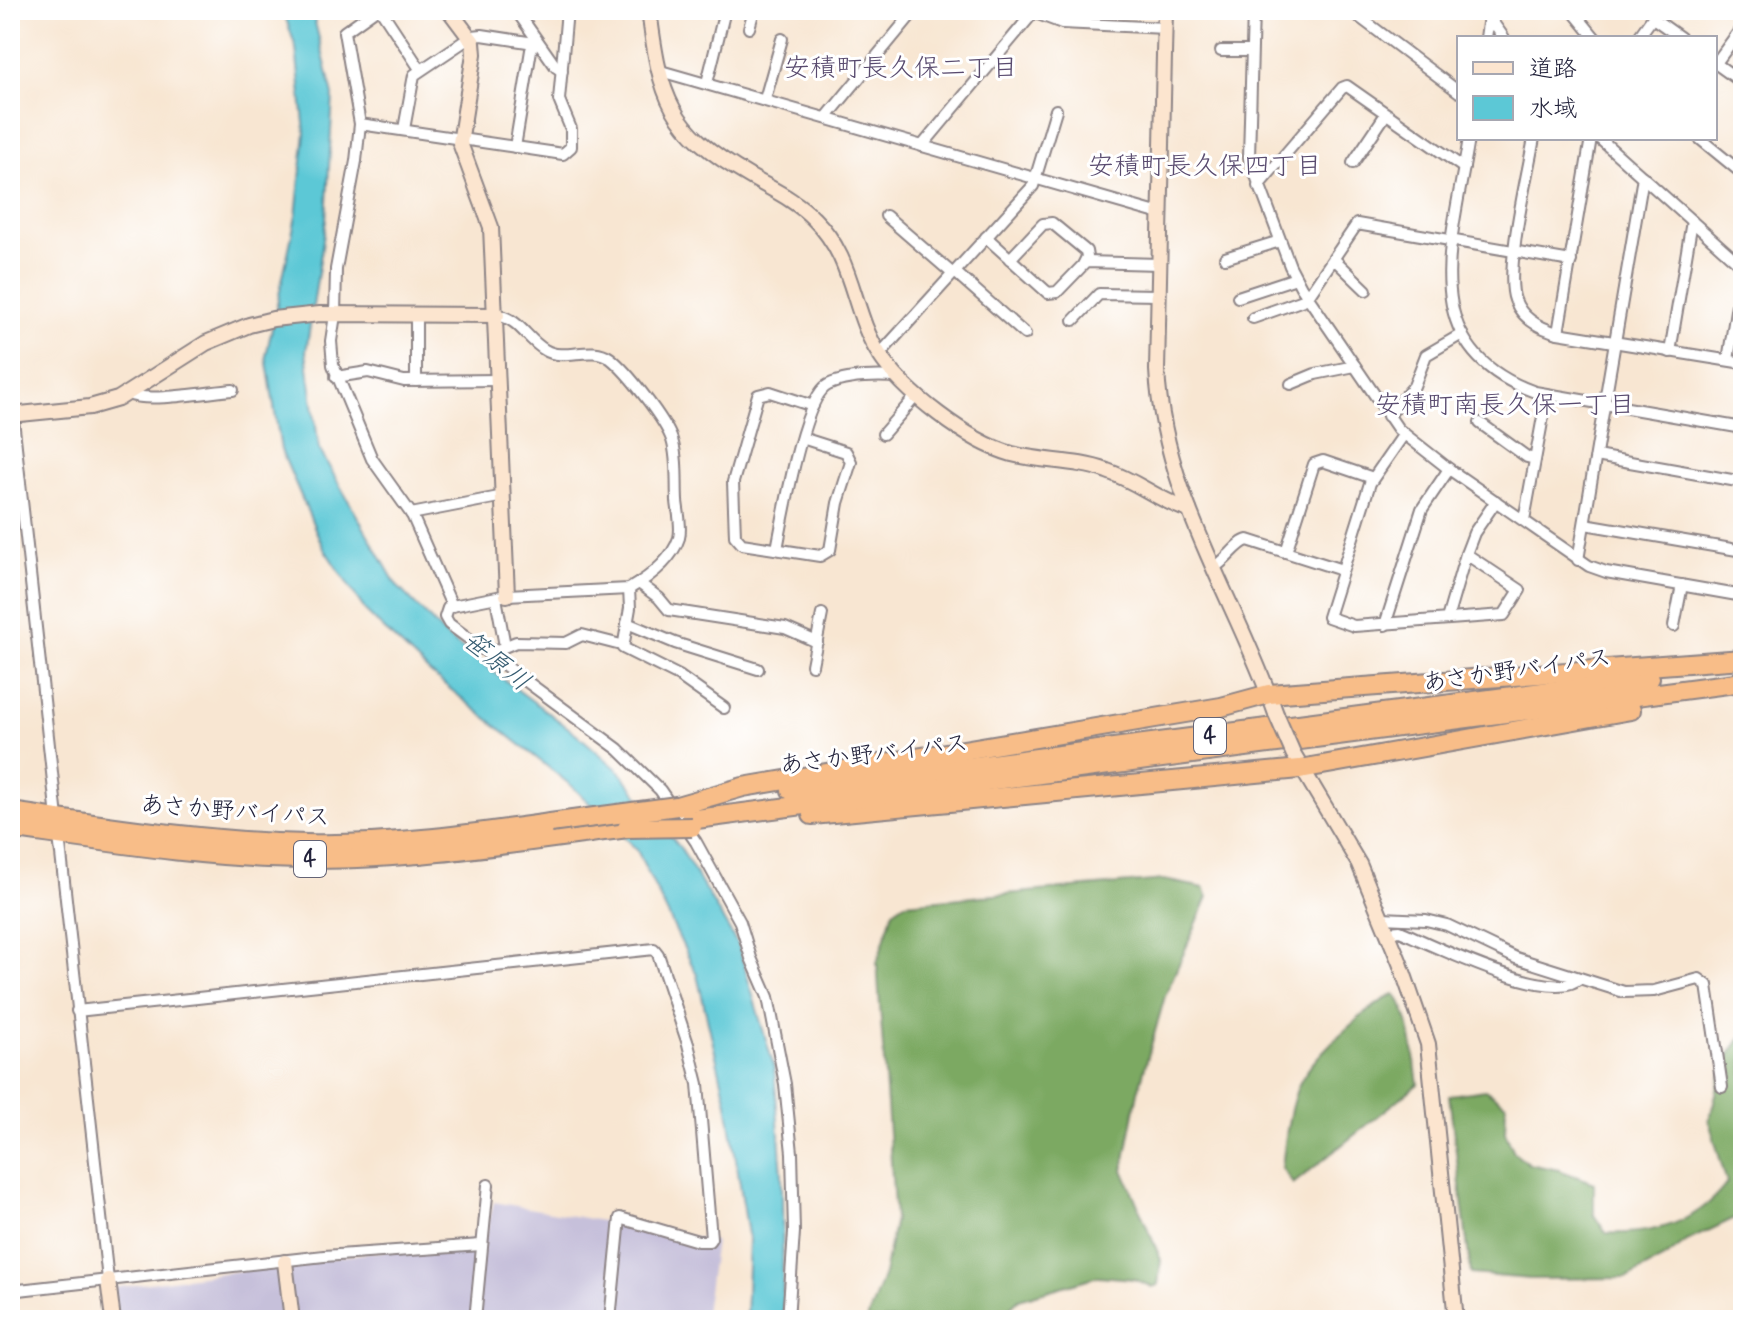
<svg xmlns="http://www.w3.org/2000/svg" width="1753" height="1330" viewBox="0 0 1753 1330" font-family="Mynerve,'Klee One',sans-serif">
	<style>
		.industrial { fill: #c6c0da }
		.forest { fill: #7ba962; stroke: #4e664e; stroke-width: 2 }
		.water { fill: #5cc8d6; stroke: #3f7588; stroke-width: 2 }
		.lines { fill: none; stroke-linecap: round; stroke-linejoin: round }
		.street-casing { stroke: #8d8486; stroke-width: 14 }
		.secondary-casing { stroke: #8d8486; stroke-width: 18 }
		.highway-casing { stroke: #8d8486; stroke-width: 22 }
		.street { stroke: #fff; stroke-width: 10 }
		.secondary { stroke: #fce5cf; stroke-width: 14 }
		.highway { stroke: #f8bd88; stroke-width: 18 }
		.secondary-bridge-casing { stroke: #8d8486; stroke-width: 18; stroke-linecap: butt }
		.highway-bridge-casing { stroke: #8d8486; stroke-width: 22; stroke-linecap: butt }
		.secondary-bridge { stroke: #fce5cf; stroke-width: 14 }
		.highway-bridge { stroke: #f8bd88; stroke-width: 18 }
		.labels { text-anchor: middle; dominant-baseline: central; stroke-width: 6; stroke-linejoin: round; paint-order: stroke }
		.shield { fill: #fff; stroke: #646476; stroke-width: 2 }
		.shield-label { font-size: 22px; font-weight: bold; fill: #22223b }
		.street-label { font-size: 24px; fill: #22223b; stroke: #fff }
		.neighbourhood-label { font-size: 26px; fill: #594b6f; stroke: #fff }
		.water-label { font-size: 26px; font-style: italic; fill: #365c71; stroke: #fff }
	</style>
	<rect width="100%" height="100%" fill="#fff"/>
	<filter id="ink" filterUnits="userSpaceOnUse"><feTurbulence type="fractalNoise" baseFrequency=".0125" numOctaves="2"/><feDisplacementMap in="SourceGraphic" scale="16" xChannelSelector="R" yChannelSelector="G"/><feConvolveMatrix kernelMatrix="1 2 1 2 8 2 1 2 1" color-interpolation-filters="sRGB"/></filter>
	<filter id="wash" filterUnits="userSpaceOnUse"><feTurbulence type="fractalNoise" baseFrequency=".006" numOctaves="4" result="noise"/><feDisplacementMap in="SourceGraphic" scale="32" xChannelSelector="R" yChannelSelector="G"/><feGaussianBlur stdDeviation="1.8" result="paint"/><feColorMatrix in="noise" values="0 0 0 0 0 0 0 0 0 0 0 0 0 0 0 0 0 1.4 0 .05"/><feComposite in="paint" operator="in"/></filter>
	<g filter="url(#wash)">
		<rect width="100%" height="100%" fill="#f8e6d2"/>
		<!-- industrial -->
		<polygon class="industrial" points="494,1202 715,1241 704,1320 117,1320 113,1288 485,1237"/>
		<!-- forest -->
		<g class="forest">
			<polygon points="1164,880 1204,888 1208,897 1165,996 1138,1092 1123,1170 1161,1260 1158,1285 1152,1287 1134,1279 1098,1276 1019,1299 1006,1311 1003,1320 867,1320 884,1274 895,1219 877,963 893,911 905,903"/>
			<path d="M1394,994C1411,1008 1414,1061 1418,1084L1293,1184L1282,1168C1285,1141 1288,1114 1297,1089C1309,1057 1365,1010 1394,994Z"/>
			<path d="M1743,1035V1214L1687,1241L1666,1257L1627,1278L1530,1279L1471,1274L1449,1095L1485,1090L1506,1104L1505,1132L1514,1152L1529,1164L1559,1170L1594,1183V1215L1606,1233C1654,1235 1698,1223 1727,1183L1709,1121L1724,1063Z"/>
		</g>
		<!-- water -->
		<polygon class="water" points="283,10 312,10 333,95 326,220 306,352 319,449 397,586 447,637 578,735 619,771 681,849 738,945 774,1067 782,1175 783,1320 746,1320 749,1241 727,1103 697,975 637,850 573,787 429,672 367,613 323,547 281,450 266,356 296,216 305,133 296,48"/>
	</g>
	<g filter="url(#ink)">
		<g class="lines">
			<!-- street casing -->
			<g class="street-casing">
				<g id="street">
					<polyline points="375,10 344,32 360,124 356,161 336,269 335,315 331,341 333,365 372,459 412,515 452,606"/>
					<polyline points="381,10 420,69"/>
					<polyline points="516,10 556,67 562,71"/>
					<polyline points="1253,10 1249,157 1290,266 1301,287 1398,429 1449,469 1589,566 1606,572 1743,596"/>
					<polyline points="1350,10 1459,92"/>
					<polyline points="1479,10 1489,17 1504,38"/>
					<polyline points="1572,10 1595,38"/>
					<polyline points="1030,11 1062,23 1165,28"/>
					<polyline points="1653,18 1681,38"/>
					<polyline points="749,28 754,10"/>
					<polyline points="1486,38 1489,16"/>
					<polyline points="1638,38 1658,10"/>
					<polyline points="1221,51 1251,51"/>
					<polyline points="1715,63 1743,83"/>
					<polyline points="1716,63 1743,26"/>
					<polyline points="657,70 1160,214"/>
					<polyline points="707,83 725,10"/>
					<polyline points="765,99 782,39"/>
					<polyline points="826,118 915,10"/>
					<polyline points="360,124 563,154 571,147 571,129 559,100 567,10"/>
					<polyline points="404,129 414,75 472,36 482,35 534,43"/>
					<path d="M1469,138C1454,237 1410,347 1535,392L1743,428"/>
					<path d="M1534,138C1528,172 1504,272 1515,300C1522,319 1540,328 1558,333L1743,363"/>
					<polyline points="1599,138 1743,267"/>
					<polyline points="1699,138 1743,174"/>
					<polyline points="922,146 1033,13"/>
					<polyline points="515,147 531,50 536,40"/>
					<polyline points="1353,163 1386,114"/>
					<polyline points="1258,186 1342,88 1347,86 1464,168"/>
					<polyline points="886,216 953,274"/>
					<polyline points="986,237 1048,293 1057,292 1086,262 1159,264"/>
					<polyline points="1225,258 1280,241"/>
					<polyline points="1010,259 1043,224 1052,223 1086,251 1087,257 1084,263"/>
					<polyline points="1334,259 1366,290"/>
					<polyline points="955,272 1025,334"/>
					<polyline points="1238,297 1296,278"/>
					<polyline points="416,315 416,381"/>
					<path d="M497,315C520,319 526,339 545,350C564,362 591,344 610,358C627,371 666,421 672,440C678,458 676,483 677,501C678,512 682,527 679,538C672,560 648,578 629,589L507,595L452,606L448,608L445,617L449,624L618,749L660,790L696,842L740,922L751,958L768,997L785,1084L792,1153L794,1232L788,1320"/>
					<polyline points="1253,318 1306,299 1357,224 1571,261"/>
					<polyline points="1074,320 1099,294 1158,295"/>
					<polyline points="1558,333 1591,138"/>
					<polyline points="1670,352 1692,221"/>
					<polyline points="879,355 1033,186 1056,110"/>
					<polyline points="1728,360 1743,267"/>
					<polyline points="336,377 368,372 404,381 499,380"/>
					<polyline points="1291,384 1315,374 1355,366"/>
					<polyline points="10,392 108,1280"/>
					<path d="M128,394C148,403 208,392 233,390"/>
					<polyline points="1388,416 1414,386 1426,355 1462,334"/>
					<polyline points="1480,423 1527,457 1535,459"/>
					<polyline points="883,434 916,396"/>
					<polyline points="1404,434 1370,483 1328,617 1354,626 1504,615 1520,590 1466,554 1474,533 1496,501"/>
					<polyline points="802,438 846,452 851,462 838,503 830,550 820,556 742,544 735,536 733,482 758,395 770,392 813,406"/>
					<polyline points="1596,456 1743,482"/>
					<polyline points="411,514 504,496"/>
					<polyline points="1524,520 1547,395"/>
					<polyline points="1585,524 1743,551"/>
					<path d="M777,549C783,519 803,397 828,385C847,376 877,376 896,377"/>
					<polyline points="1286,552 1314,464 1323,461 1373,478"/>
					<polyline points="1578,560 1643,177"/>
					<path d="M1213,568C1227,561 1237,542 1248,540L1342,570"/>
					<polyline points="639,583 659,598 669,610 785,628 817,642"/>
					<polyline points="629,589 630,608 623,648 679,676 724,708"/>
					<polyline points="496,598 505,646"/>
					<polyline points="1447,619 1466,554"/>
					<polyline points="627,623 675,643 758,669"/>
					<polyline points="1385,625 1422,509 1449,469"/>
					<polyline points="1674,626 1682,585"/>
					<polyline points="490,653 516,642 566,643 582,635 621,645"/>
					<polyline points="812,665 822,614"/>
					<polyline points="1382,918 1426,920 1447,925 1516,958 1624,992 1654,991 1699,979 1707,985 1722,1087"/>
					<path d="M1388,932L1400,931C1430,944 1555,1006 1579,978"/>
					<polyline points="77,1011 654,949 658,954 688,1044 698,1084 711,1238 709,1241 698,1241 620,1218 610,1320"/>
					<polyline points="10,1291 324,1256 481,1245"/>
					<polyline points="475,1320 488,1185"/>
				</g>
			</g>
			<!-- secondary casing -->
			<g class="secondary-casing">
				<g id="secondary">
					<polyline points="449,10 473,42 474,54 460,143 491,227 507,595"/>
					<path d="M649,10C660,98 669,130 749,176C771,189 796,200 814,219C855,259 851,310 879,354C903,392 969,442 1012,454C1044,462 1077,460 1107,471C1137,481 1159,501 1189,510"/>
					<path d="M1165,10L1157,370C1163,495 1236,599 1276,714"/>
					<polyline points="10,415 90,407 118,399 206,343 249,325 273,319 320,314 497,315"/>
					<polyline points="1293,753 1359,864 1400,963 1428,1044 1456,1320"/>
					<polyline points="285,1262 292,1320"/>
					<polyline points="108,1280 113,1320"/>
				</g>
			</g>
			<!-- highway casing -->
			<g class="highway-casing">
				<g id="highway">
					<polyline points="791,790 1650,678"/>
					<polyline points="677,806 743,787 1221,707 1269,694 1743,659"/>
					<path d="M10,812C109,826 207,842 307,844C388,846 470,834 550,823"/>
					<polyline points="812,815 1300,769 1631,710"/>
					<polyline points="689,820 1743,682"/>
					<path d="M10,828C109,842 206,858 306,859C413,860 520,842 627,828"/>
				</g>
			</g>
			<!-- street -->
			<use href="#street" class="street"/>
			<!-- secondary -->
			<use href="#secondary" class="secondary"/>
			<!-- highway -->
			<use href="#highway" class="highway"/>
			<!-- secondary-bridge casing -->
			<g class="secondary-bridge-casing">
				<polyline id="secondary-bridge" points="1276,714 1293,753"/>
			</g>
			<!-- highway-bridge casing -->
			<g class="highway-bridge-casing">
				<g id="highway-bridge">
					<polyline points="550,823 677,806"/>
					<polyline points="627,828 692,827"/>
				</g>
			</g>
			<!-- secondary-bridge -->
			<use href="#secondary-bridge" class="secondary-bridge"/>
			<!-- highway-bridge -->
			<use href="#highway-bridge" class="highway-bridge"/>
		</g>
	</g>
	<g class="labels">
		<!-- shield labels -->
		<g class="shield">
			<rect x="1194" y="718" width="32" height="36" rx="6"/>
			<rect x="294" y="841" width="32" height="36" rx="6"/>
		</g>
		<g class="shield-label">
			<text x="1210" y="736">4</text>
			<text x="310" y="859">4</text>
		</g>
		<!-- street labels -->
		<g class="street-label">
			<text transform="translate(1517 671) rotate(-8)">あさか野バイパス</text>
			<text transform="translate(874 755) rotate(-7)">あさか野バイパス</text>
			<text transform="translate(235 812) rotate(4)">あさか野バイパス</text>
		</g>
		<!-- neighbourhood labels -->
		<g class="neighbourhood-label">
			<text x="901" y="69">安積町長久保二丁目</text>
			<text x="1205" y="167">安積町長久保四丁目</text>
			<text x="1505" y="406">安積町南長久保一丁目</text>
		</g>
		<!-- water labels -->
		<g class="water-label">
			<text transform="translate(496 662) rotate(39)">笹原川</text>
		</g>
	</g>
	<!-- margin -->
	<rect width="1753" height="1330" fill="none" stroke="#fff" stroke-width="40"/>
	<!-- legend -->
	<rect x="1457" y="36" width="260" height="104" fill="#ffffff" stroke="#a7a7b1" stroke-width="2"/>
	<rect x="1473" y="62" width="40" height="12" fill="#fce5cf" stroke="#a7a7b1" stroke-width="2"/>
	<text x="1529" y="76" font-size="24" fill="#22223b">道路</text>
	<rect x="1473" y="96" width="40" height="24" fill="#5cc8d6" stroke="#a7a7b1" stroke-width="2"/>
	<text x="1529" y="116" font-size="24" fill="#22223b">水域</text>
</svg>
